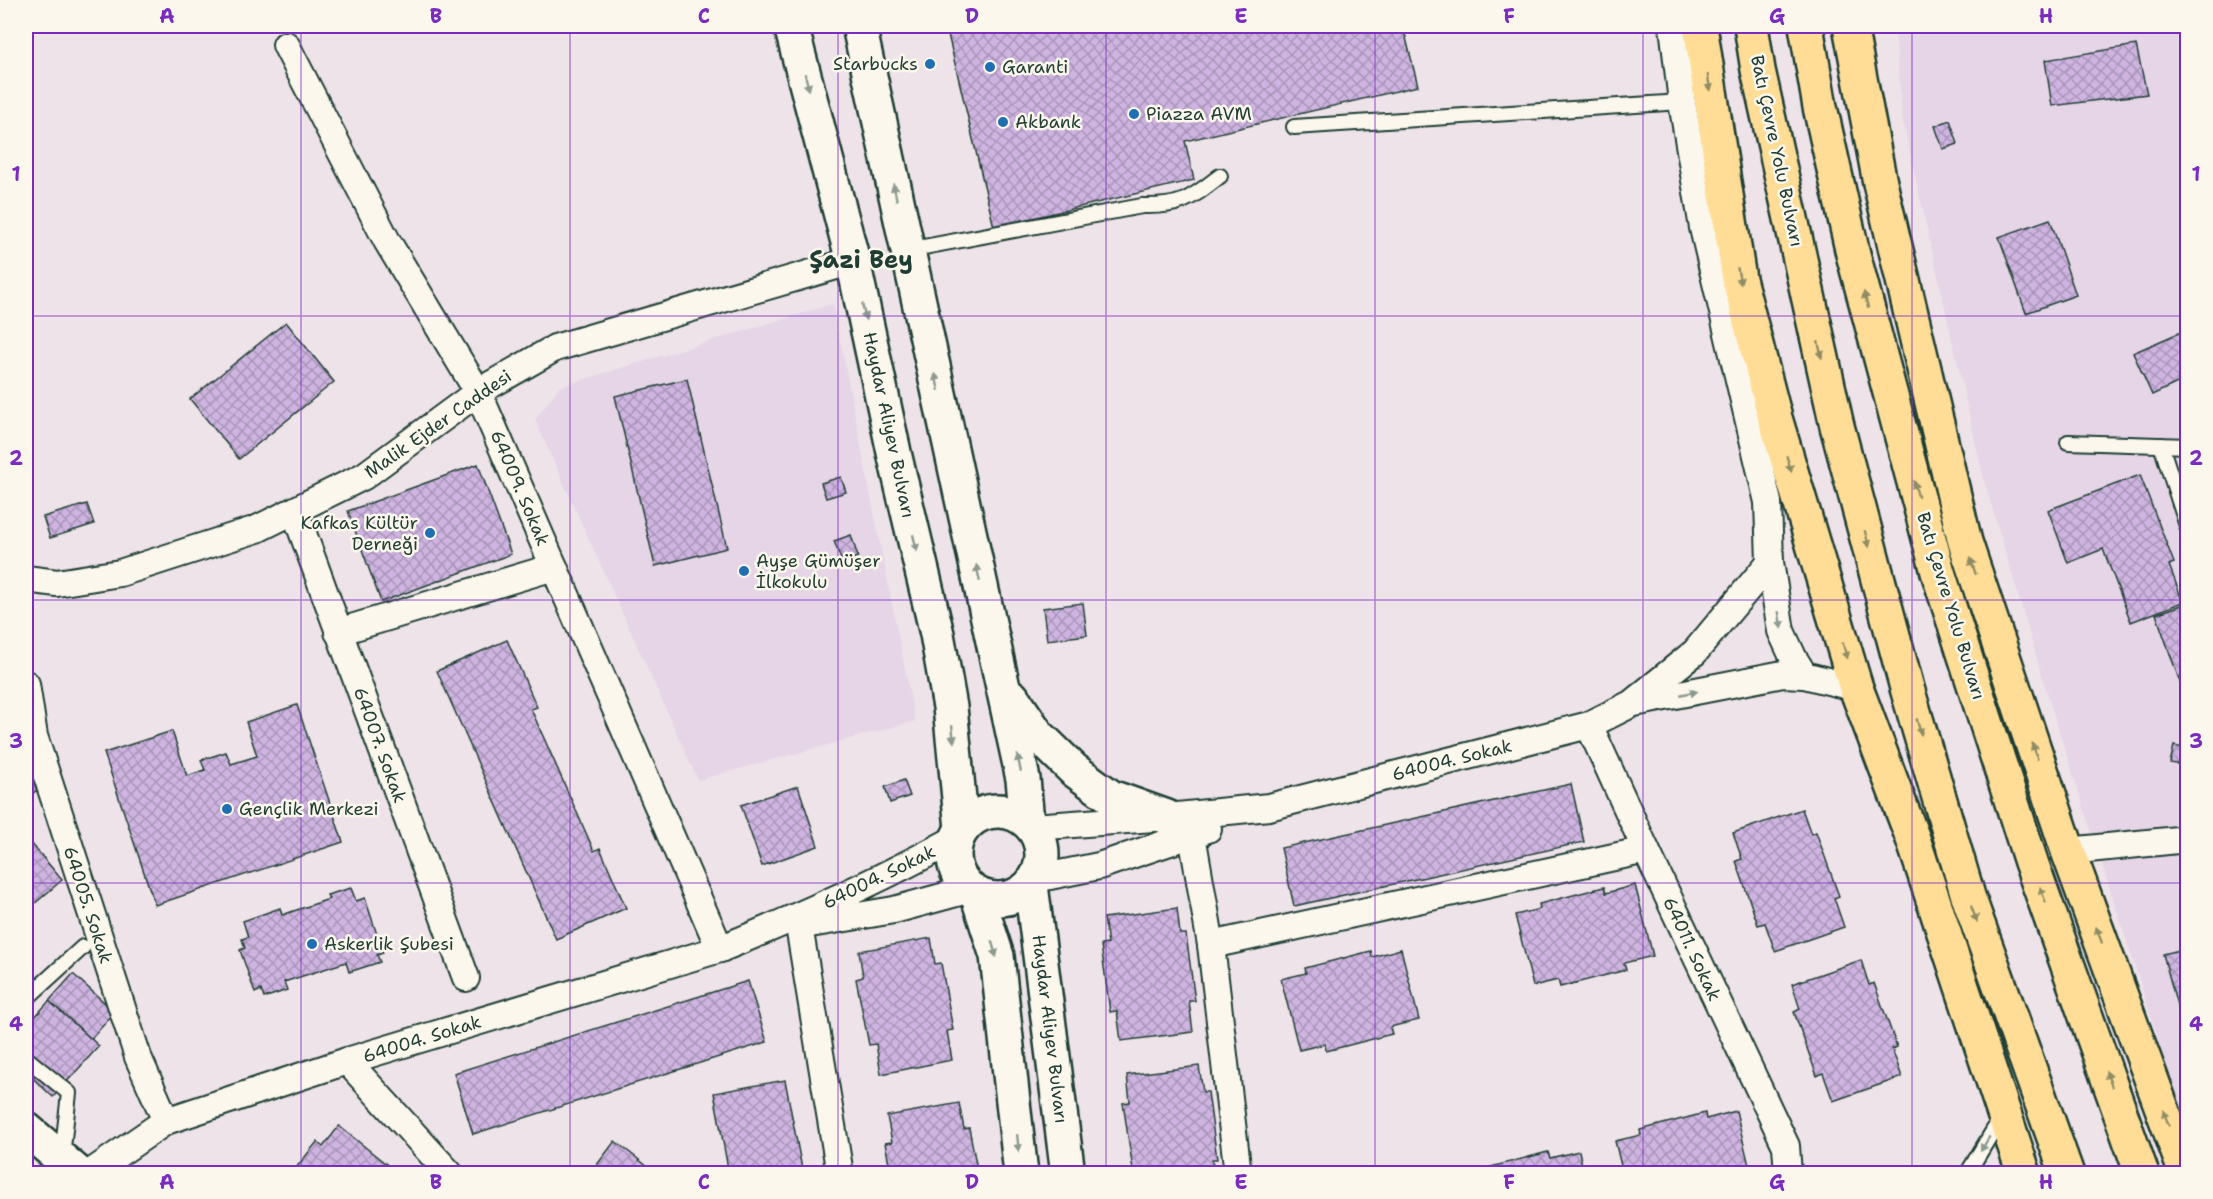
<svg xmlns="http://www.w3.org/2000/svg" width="2213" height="1199" viewBox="0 0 2213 1199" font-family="'Shantell Sans',sans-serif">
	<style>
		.built { fill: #e5d5e7 }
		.building { fill: url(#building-cross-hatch); stroke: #1f3d34; stroke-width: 1.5 }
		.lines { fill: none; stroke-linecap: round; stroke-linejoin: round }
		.lane-casing { stroke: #1f3d34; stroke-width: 18 }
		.street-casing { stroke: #1f3d34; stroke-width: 30 }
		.secondary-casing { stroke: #1f3d34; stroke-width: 38 }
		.primary-casing { stroke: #1f3d34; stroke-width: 38 }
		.highway-casing { stroke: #1f3d34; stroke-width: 38 }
		.lane { stroke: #fbf7ec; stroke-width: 14 }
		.street { stroke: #fbf7ec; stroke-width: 26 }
		.secondary { stroke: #fbf7ec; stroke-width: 33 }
		.primary { stroke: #ffdd96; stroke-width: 33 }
		.highway { stroke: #ffdd96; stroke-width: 33 }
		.oneway { fill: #8d9a90 }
		.oneway2 { fill: #8f8d65 }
		.grid { fill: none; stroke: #7b2cbf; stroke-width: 1.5; stroke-opacity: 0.55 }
		.poi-dot { fill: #1f6fb2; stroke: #fbf7ec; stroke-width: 2 }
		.labels { text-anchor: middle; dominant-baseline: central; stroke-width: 5; stroke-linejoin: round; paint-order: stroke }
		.poi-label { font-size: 18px; fill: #1f3d34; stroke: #fbf7ec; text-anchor: start }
		.street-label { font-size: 18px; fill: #1f3d34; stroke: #fbf7ec }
		.district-label { font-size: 24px; font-weight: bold; fill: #1f3d34; stroke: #fbf7ec }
		.neatline { fill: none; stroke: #7b2cbf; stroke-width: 2 }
		.grid-label { font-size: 20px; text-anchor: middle; font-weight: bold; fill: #7b2cbf }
	</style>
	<defs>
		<pattern id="building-cross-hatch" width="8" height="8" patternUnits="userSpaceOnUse" patternTransform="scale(1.5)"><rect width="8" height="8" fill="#cfb4e1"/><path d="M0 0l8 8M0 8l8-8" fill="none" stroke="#a794b7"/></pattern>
	</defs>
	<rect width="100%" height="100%" fill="#eee3e9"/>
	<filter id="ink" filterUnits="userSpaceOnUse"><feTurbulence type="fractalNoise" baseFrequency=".0167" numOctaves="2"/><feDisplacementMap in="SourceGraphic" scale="12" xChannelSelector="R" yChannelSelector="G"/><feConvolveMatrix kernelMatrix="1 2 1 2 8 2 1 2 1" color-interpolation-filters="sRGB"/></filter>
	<g filter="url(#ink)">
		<!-- built -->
		<g class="built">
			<polygon points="1895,26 2187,26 2187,1128 2052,709 1984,480 1902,118"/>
			<polygon points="833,304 915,721 698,780 535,420 559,387"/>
		</g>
		<!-- building -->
		<g class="building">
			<polygon points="946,26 1403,26 1418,86 1185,141 1194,180 994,227"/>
			<polygon points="2136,45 2147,94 2052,106 2045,60"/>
			<polygon points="1950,120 1958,144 1943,149 1935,126"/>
			<polygon points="2050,219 2076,295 2026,313 1999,237"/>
			<polygon points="286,322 334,382 239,459 190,399"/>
			<polygon points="2188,329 2188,378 2152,395 2133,353"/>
			<polygon points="687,379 727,548 655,566 615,396"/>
			<polygon points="478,464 511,554 381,602 348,511"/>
			<polygon points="2140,475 2174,563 2169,565 2183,602 2131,622 2103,549 2068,563 2048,510"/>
			<polygon points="841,477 846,492 826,498 821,483"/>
			<polygon points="87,504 94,524 50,538 43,517"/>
			<polygon points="851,535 858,557 842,562 834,541"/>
			<polygon points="1083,603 1087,635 1047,640 1043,608"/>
			<polygon points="2182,605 2188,620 2188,705 2156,614"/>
			<polygon points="507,640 537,707 531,709 594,851 600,848 626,908 556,939 437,671"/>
			<polygon points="297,705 343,842 155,905 104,753 172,731 187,776 205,770 201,760 226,752 231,764 257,756 246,722"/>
			<polygon points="2174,746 2188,749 2188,766 2170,763"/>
			<polygon points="38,772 47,782 26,799 26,783"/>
			<polygon points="904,780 910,796 890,803 885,787"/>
			<polygon points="1571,784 1584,842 1294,906 1281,848"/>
			<polygon points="798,786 818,846 762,866 741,805"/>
			<polygon points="1802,809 1811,834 1816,832 1839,896 1834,898 1844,927 1775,951 1765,923 1758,925 1736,861 1742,859 1733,833"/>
			<polygon points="26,837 62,880 26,911"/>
			<polygon points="1635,885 1653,956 1624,963 1626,970 1560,987 1558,980 1533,986 1515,915 1540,909 1539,904 1604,887 1606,893"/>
			<polygon points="351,888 356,901 365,898 383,953 377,955 380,962 349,972 346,962 284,982 287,990 264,998 261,990 255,993 240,950 245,948 242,939 248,937 243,921 280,908 282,915 329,899 327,895"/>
			<polygon points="1177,908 1180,934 1186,934 1195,1001 1189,1001 1193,1032 1121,1041 1117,1011 1110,1012 1101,945 1108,944 1104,918"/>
			<polygon points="931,938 935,964 941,963 953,1030 947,1031 952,1060 881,1074 876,1044 869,1045 856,979 863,977 859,951"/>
			<polygon points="2188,948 2188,1045 2163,954"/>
			<polygon points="1401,949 1419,1020 1390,1027 1392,1034 1326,1051 1325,1044 1299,1050 1281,979 1306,973 1305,968 1371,951 1372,957"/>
			<polygon points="1861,960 1869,985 1874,983 1897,1047 1892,1049 1902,1077 1833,1101 1823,1073 1817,1076 1794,1012 1800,1009 1792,984"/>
			<polygon points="73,974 115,1012 91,1039 49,1001"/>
			<polygon points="748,981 767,1042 473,1134 454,1073"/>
			<polygon points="49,1001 99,1046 53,1097 26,1072 26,1027"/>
			<polygon points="1199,1066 1203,1092 1208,1092 1217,1159 1212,1159 1214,1174 1140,1174 1140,1169 1133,1170 1123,1103 1130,1102 1127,1075"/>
			<polygon points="785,1080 803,1174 729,1174 714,1093"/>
			<polygon points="959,1103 964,1129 969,1128 978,1174 891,1174 885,1143 892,1142 887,1116"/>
			<polygon points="1736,1111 1751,1174 1623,1174 1615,1141 1641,1135 1640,1130 1705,1113 1706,1119"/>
			<polygon points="339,1126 396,1172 395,1174 291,1174 317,1142 323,1147"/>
			<polygon points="615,1141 657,1174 590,1174"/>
			<polygon points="1579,1151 1584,1174 1484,1174 1483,1169 1548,1152 1550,1158"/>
		</g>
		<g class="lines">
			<!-- lane casing -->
			<g class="lane-casing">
				<g id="lane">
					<polyline points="1294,127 1682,102"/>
					<path d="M908,250L1142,206C1182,207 1190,199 1220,176"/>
					<polyline points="2068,442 2188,446"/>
					<polyline points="2161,445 2188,529"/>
					<polyline points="26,999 83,947"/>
					<polyline points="26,1058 69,1093 62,1157"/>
					<polyline points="1967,1174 2002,1116"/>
				</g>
			</g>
			<!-- street casing -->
			<g class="street-casing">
				<g id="street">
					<polyline points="286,45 387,241 478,392 720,949"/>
					<polyline points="295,512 466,978"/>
					<polyline points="1770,562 1781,631 1793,657 1804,675 1856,688"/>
					<polyline points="26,579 57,583 120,573 257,529 364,476 478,392 555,348 853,261"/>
					<polyline points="338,632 554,567"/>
					<polyline points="26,684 34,736 138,1057 166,1121"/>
					<polyline points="1634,703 1783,674 1804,675"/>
					<polyline points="1589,725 1646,850 1786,1146 1788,1174"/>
					<polyline points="1033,827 1167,817 1269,807 1589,725 1631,704 1695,652 1770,562 1768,502 1703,228 1682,102 1673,26"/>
					<polyline points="1192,835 1211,945 1238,1174"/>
					<polyline points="2068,851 2188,839"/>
					<polyline points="1035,879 1099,866 1208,829"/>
					<polyline points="798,926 894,910 971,889"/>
					<polyline points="799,926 840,1174"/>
					<polyline points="1211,945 1646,850"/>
					<polyline points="347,1061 450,1174"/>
					<path d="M89,1174L166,1121L347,1061L720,949C801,916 880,880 957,838"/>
				</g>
			</g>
			<!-- secondary casing -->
			<g class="secondary-casing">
				<g id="secondary">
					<polyline points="791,26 853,261 895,457 937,634 950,707 962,829"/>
					<polyline points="859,26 1023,779 1027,821"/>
					<polyline points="1012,697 1037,734 1074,770 1111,797 1167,817"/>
					<circle cx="998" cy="855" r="44"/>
					<polyline points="1031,885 1068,1174"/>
					<polyline points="977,894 997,956 1021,1174"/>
					<polyline points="26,1129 79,1174"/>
				</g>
			</g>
			<!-- primary casing -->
			<g class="primary-casing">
				<g id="primary">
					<polyline points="1700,26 1739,279 1775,418 1856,688 1913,839 2024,1174"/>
					<polyline points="1850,26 1880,183 1965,542 2068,851 2186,1174"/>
				</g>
			</g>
			<!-- highway casing -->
			<g class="highway-casing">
				<g id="highway">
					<polyline points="1751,26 1758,70 1837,426 1907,688 1968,896 2067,1174"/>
					<polyline points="1806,26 1820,107 1853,254 1938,572 2031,862 2142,1174"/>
				</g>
			</g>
			<!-- lane -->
			<use href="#lane" class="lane"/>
			<!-- street -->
			<use href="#street" class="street"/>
			<!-- secondary -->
			<use href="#secondary" class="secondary"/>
			<!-- primary -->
			<use href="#primary" class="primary"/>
			<!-- highway -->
			<use href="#highway" class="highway"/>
		</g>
		<!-- one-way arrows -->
		<defs><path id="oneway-solid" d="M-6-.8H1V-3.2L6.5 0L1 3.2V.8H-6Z" transform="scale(1.5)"/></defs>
		<g class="oneway">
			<use href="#oneway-solid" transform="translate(807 82) rotate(75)"/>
			<use href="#oneway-solid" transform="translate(895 192) rotate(-102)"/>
			<use href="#oneway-solid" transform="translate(864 312) rotate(78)"/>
			<use href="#oneway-solid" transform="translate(937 382) rotate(-102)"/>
			<use href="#oneway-solid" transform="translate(915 543) rotate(77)"/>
			<use href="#oneway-solid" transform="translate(978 573) rotate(-102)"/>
			<use href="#oneway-solid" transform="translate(1780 620) rotate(81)"/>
			<use href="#oneway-solid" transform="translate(1689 693) rotate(-11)"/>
			<use href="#oneway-solid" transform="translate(953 734) rotate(84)"/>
			<use href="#oneway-solid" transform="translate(1019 763) rotate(-102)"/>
			<use href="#oneway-solid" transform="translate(994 949) rotate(74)"/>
			<use href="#oneway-solid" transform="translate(1018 1143) rotate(84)"/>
			<use href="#oneway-solid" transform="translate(1985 1144) rotate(121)"/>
		</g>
		<g class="oneway2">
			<use href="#oneway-solid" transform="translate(1709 83) rotate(81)"/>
			<use href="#oneway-solid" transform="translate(1739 276) rotate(79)"/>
			<use href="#oneway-solid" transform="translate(1866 300) rotate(-105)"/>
			<use href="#oneway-solid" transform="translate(1820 350) rotate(78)"/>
			<use href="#oneway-solid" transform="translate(1789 464) rotate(73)"/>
			<use href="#oneway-solid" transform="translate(1916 489) rotate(-105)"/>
			<use href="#oneway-solid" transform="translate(1867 539) rotate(75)"/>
			<use href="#oneway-solid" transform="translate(1973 566) rotate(-108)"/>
			<use href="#oneway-solid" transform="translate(1845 651) rotate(74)"/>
			<use href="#oneway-solid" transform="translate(1919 727) rotate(74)"/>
			<use href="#oneway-solid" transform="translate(2035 751) rotate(-108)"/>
			<use href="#oneway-solid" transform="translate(2043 895) rotate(-110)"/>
			<use href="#oneway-solid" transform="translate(1974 914) rotate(70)"/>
			<use href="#oneway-solid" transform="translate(2099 935) rotate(-110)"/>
			<use href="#oneway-solid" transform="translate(2109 1079) rotate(-110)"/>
			<use href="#oneway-solid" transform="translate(2166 1118) rotate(-110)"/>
		</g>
	</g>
	<!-- grid -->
	<path class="grid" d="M301,26V1174M570,26V1174M838,26V1174M1106,26V1174M1375,26V1174M1643,26V1174M1912,26V1174M26,316H2188M26,600H2188M26,883H2188"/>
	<!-- markers -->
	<g class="poi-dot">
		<circle cx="930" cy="64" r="6"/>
		<circle cx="990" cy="67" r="6"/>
		<circle cx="1134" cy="114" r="6"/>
		<circle cx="1003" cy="122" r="6"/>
		<circle cx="430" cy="533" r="6"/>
		<circle cx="744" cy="571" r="6"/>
		<circle cx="227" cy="809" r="6"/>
		<circle cx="312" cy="944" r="6"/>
	</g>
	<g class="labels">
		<!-- poi labels -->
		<g class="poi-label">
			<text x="918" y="64" text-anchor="end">Starbucks</text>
			<text x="1002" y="67">Garanti</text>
			<text x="1146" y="114">Piazza AVM</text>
			<text x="1015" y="122">Akbank</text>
			<text x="418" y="523" text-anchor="end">Kafkas Kültür<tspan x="418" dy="21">Derneği</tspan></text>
			<text x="756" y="561">Ayşe Gümüşer<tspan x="756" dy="21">İlkokulu</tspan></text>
			<text x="239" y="809">Gençlik Merkezi</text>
			<text x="324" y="944">Askerlik Şubesi</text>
		</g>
		<!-- street labels -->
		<g class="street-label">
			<text transform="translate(1777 151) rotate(78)">Batı Çevre Yolu Bulvarı</text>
			<text transform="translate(438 424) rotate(-35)">Malik Ejder Caddesi</text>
			<text transform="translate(889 425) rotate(78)">Haydar Aliyev Bulvarı</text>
			<text transform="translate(520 488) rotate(67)">64009. Sokak</text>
			<text transform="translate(1951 606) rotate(73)">Batı Çevre Yolu Bulvarı</text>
			<text transform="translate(380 745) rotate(70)">64007. Sokak</text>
			<text transform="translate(1452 760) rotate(-14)">64004. Sokak</text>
			<text transform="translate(879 877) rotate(-26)">64004. Sokak</text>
			<text transform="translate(88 905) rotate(72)">64005. Sokak</text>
			<text transform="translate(1692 949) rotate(65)">64011. Sokak</text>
			<text transform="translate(1050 1029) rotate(83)">Haydar Aliyev Bulvarı</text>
			<text transform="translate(422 1039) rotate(-17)">64004. Sokak</text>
		</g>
		<!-- district labels -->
		<g class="district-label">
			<text x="861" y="260">Şazi Bey</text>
		</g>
	</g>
	<!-- margin -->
	<rect width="2213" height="1199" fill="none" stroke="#fbf7ec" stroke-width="66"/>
	<rect x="33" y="33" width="2147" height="1133" class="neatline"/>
	<g class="grid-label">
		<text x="167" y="23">A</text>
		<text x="436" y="23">B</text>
		<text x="704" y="23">C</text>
		<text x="972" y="23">D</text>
		<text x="1241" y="23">E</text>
		<text x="1509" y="23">F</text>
		<text x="1777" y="23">G</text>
		<text x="2046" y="23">H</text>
		<text x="16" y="181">1</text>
		<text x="2196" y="181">1</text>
		<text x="16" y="465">2</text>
		<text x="2196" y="465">2</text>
		<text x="16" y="748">3</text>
		<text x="2196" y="748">3</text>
		<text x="16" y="1031">4</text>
		<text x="2196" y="1031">4</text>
		<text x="167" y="1189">A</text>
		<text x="436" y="1189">B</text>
		<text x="704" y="1189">C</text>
		<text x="972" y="1189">D</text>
		<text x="1241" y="1189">E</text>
		<text x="1509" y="1189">F</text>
		<text x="1777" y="1189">G</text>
		<text x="2046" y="1189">H</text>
	</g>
</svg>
